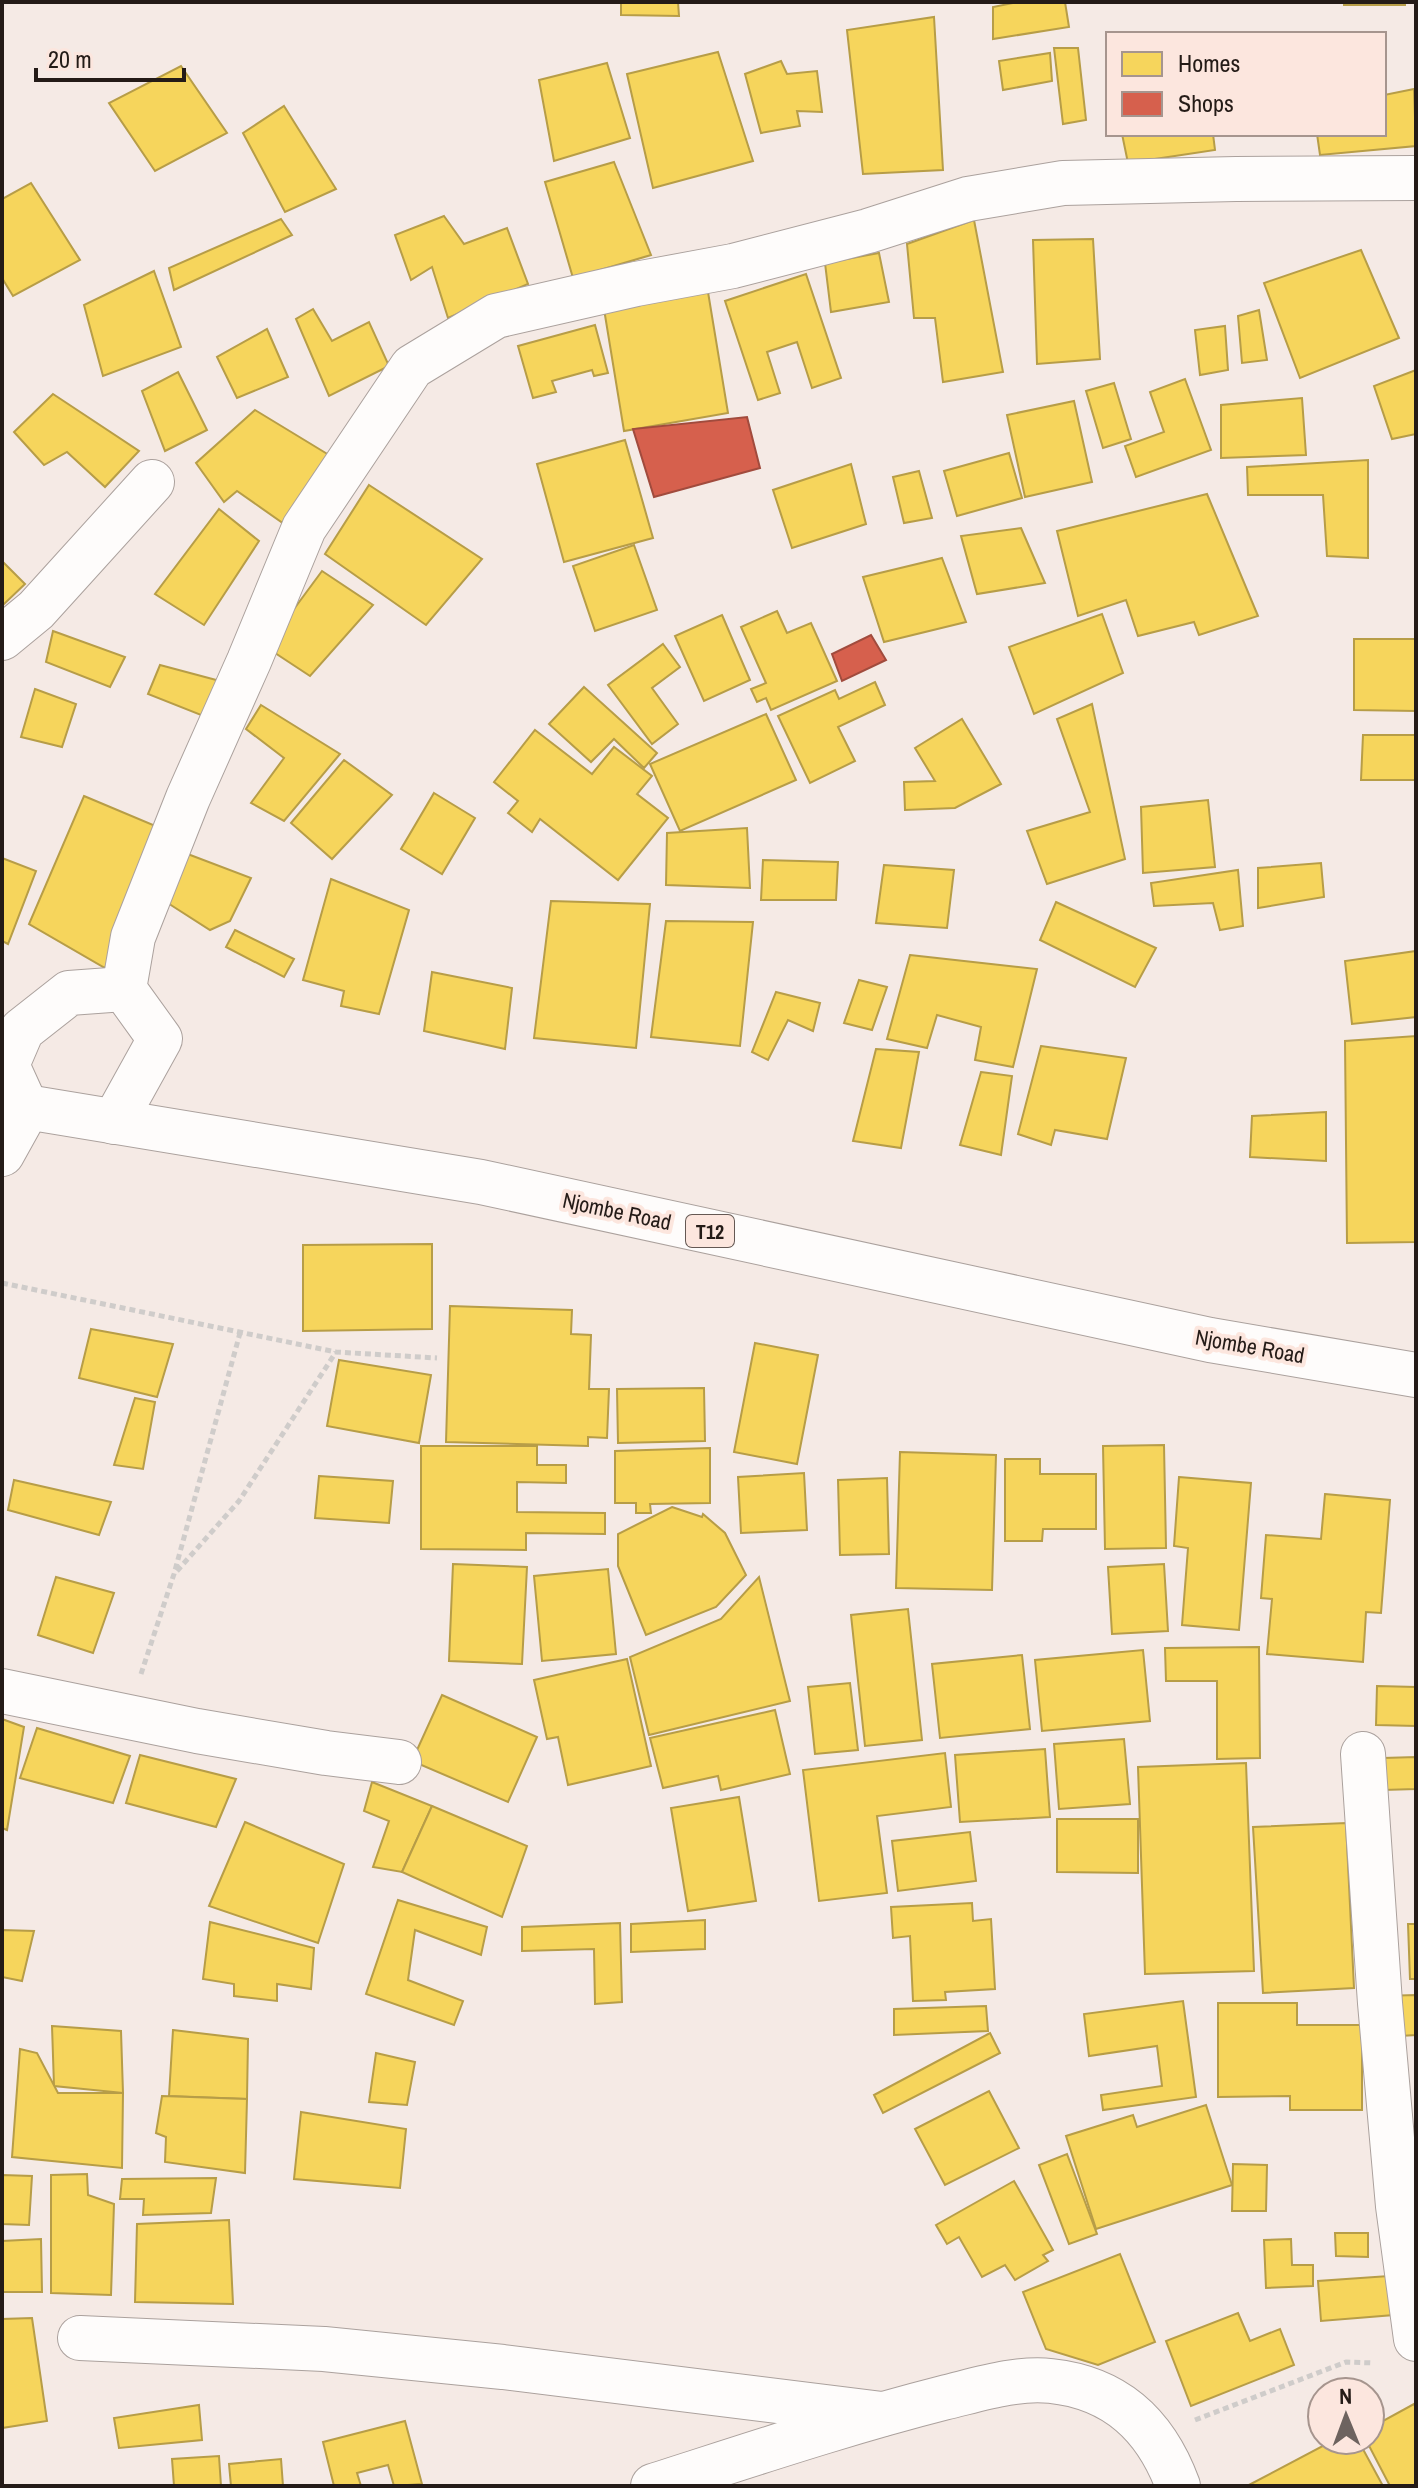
<svg xmlns="http://www.w3.org/2000/svg" width="1418" height="2488" viewBox="0 0 1418 2488" font-family="'Archivo Narrow',sans-serif">
	<style>
		.homes { fill: #f6d55c; stroke: #b79d47; stroke-width: 2 }
		.shops { fill: #d6604d; stroke: #a14b3d; stroke-width: 2 }
		.lines { fill: none; stroke-linecap: round; stroke-linejoin: round }
		.minor-casing { stroke: #aba19d; stroke-width: 46 }
		.highway-casing { stroke: #aba19d; stroke-width: 46 }
		.path { stroke: #cfccca; stroke-width: 5; stroke-dasharray: 6 4; stroke-linecap: butt }
		.minor { stroke: #fefcfb; stroke-width: 44 }
		.highway { stroke: #fefcfb; stroke-width: 44 }
		.labels { text-anchor: middle; dominant-baseline: central; stroke-width: 8; stroke-linejoin: round; paint-order: stroke }
		.shield { fill: #fce6de; stroke: #655853; stroke-width: 2 }
		.shield-label { font-size: 20px; font-weight: bold; fill: #241b17 }
		.street-label { font-size: 22px; fill: #241b17; stroke: #fce6de }
	</style>
	<rect width="100%" height="100%" fill="#f5eae5"/>
	<!-- homes -->
	<g class="homes">
		<polygon points="621,2 678,2 679,16 621,15"/>
		<polygon points="1018,2 1065,2 1069,27 993,39 993,7"/>
		<rect x="1344" y="2" width="61" height="3"/>
		<polygon points="934,17 943,170 863,174 847,30"/>
		<polygon points="1054,48 1078,48 1086,120 1063,124"/>
		<polygon points="718,52 753,161 653,188 627,74"/>
		<polygon points="1050,53 1052,81 1003,90 999,61"/>
		<polygon points="781,61 787,74 817,71 822,112 797,111 800,126 761,133 745,74"/>
		<polygon points="607,63 630,138 554,161 539,80"/>
		<polygon points="181,66 227,133 155,171 109,103"/>
		<polygon points="1414,89 1416,146 1320,155 1317,134 1384,134 1384,95"/>
		<polygon points="284,106 336,189 285,212 243,133"/>
		<polygon points="1122,134 1213,134 1215,150 1128,163"/>
		<polygon points="614,162 651,255 573,278 545,182"/>
		<polygon points="31,183 80,260 13,296 2,278 2,199"/>
		<polygon points="444,216 464,244 507,228 528,284 448,318 432,267 411,280 395,235"/>
		<polygon points="281,219 292,235 174,290 169,268"/>
		<polygon points="974,220 1003,372 943,382 935,318 914,318 907,244"/>
		<polygon points="1093,239 1100,359 1037,364 1033,240"/>
		<polygon points="1361,250 1399,338 1300,378 1264,283"/>
		<polygon points="879,253 889,302 831,312 825,263"/>
		<polygon points="154,271 181,347 103,376 84,305"/>
		<polygon points="806,274 841,378 812,388 797,342 767,352 780,393 758,400 725,301"/>
		<polygon points="708,292 728,413 624,431 604,309"/>
		<polygon points="313,309 332,341 369,322 389,366 329,396 296,319"/>
		<polygon points="1259,310 1267,360 1242,363 1238,316"/>
		<polygon points="595,325 608,373 594,376 592,370 552,381 556,392 533,398 518,346"/>
		<polygon points="1225,326 1228,370 1200,375 1195,330"/>
		<polygon points="267,329 288,377 237,398 217,357"/>
		<polygon points="1416,370 1416,434 1392,439 1374,386"/>
		<polygon points="178,372 207,430 165,451 142,391"/>
		<polygon points="1185,379 1211,450 1136,477 1125,446 1164,432 1150,392"/>
		<polygon points="1114,383 1131,439 1103,448 1086,391"/>
		<polygon points="53,394 139,451 105,487 67,452 44,465 14,432"/>
		<polygon points="1302,398 1306,455 1221,458 1221,405"/>
		<polygon points="1074,401 1092,482 1025,497 1007,415"/>
		<polygon points="255,410 329,455 287,526 237,491 224,502 196,463"/>
		<polygon points="625,440 653,538 564,562 537,464"/>
		<polygon points="1009,453 1022,498 957,516 944,471"/>
		<polygon points="1368,460 1368,558 1327,556 1323,495 1248,495 1247,467"/>
		<polygon points="851,464 866,524 792,548 773,490"/>
		<polygon points="919,471 932,518 904,523 893,477"/>
		<polygon points="369,485 482,559 426,625 325,554"/>
		<polygon points="1207,494 1258,616 1199,635 1194,622 1138,636 1126,600 1078,616 1057,531"/>
		<polygon points="219,509 259,541 204,625 155,594"/>
		<polygon points="1021,528 1045,583 977,594 961,536"/>
		<polygon points="634,545 657,610 595,631 573,566"/>
		<polygon points="942,558 966,622 884,642 863,577"/>
		<polygon points="2,561 25,584 2,606"/>
		<polygon points="322,571 373,605 310,676 266,647"/>
		<polygon points="777,611 787,633 811,623 837,681 771,710 766,698 757,702 751,689 766,683 741,627"/>
		<polygon points="1102,614 1123,673 1034,714 1009,647"/>
		<polygon points="722,615 750,680 704,701 675,636"/>
		<polygon points="53,631 125,657 110,687 46,662"/>
		<polygon points="1354,639 1416,639 1416,711 1354,710"/>
		<polygon points="663,644 680,667 652,688 678,724 652,744 608,685"/>
		<polygon points="160,665 220,681 211,719 148,694"/>
		<polygon points="875,682 885,705 838,727 855,761 810,783 778,716 835,690 839,699"/>
		<polygon points="584,687 657,753 644,768 614,739 591,762 549,724"/>
		<polygon points="35,689 76,704 62,747 21,737"/>
		<polygon points="1092,704 1125,859 1047,884 1027,831 1090,812 1057,719"/>
		<polygon points="261,705 340,754 284,821 251,803 284,758 246,729"/>
		<polygon points="766,714 796,780 680,831 650,764"/>
		<polygon points="962,719 1001,784 955,808 905,810 904,782 935,781 915,748"/>
		<polygon points="535,730 592,774 614,747 652,776 637,794 668,818 618,880 540,819 532,832 508,813 518,801 494,782"/>
		<polygon points="1363,735 1416,735 1416,780 1361,780"/>
		<polygon points="344,760 392,795 332,859 291,823"/>
		<polygon points="434,793 475,818 442,874 401,849"/>
		<polygon points="84,796 165,830 105,968 29,924"/>
		<polygon points="1208,800 1215,867 1143,873 1141,807"/>
		<polygon points="747,828 750,888 666,885 667,833"/>
		<polygon points="185,853 251,878 230,921 210,930 163,900"/>
		<polygon points="2,858 36,871 8,944 2,941"/>
		<polygon points="763,860 838,862 836,900 761,900"/>
		<polygon points="1321,863 1324,897 1258,908 1258,868"/>
		<polygon points="884,865 954,870 947,928 876,923"/>
		<polygon points="1238,870 1243,926 1220,930 1213,903 1154,906 1151,883"/>
		<polygon points="331,879 409,910 379,1014 341,1006 344,991 303,980"/>
		<polygon points="551,901 650,904 636,1048 534,1038"/>
		<polygon points="1056,902 1156,948 1135,987 1040,940"/>
		<polygon points="666,921 753,922 740,1046 651,1037"/>
		<polygon points="235,930 294,959 284,977 226,947"/>
		<polygon points="1416,951 1416,1017 1352,1024 1345,961"/>
		<polygon points="910,955 1037,969 1013,1067 975,1060 981,1027 937,1015 927,1048 887,1039"/>
		<polygon points="432,972 512,988 505,1049 424,1031"/>
		<polygon points="859,980 887,987 872,1030 844,1023"/>
		<polygon points="776,992 820,1003 813,1031 788,1020 768,1060 752,1052"/>
		<polygon points="1416,1036 1416,1242 1347,1243 1345,1041"/>
		<polygon points="1041,1046 1126,1058 1107,1139 1055,1130 1051,1145 1018,1134"/>
		<polygon points="876,1049 919,1052 901,1148 853,1141"/>
		<polygon points="981,1072 1012,1076 1001,1155 960,1145"/>
		<polygon points="1326,1112 1326,1161 1250,1157 1252,1116"/>
		<polygon points="432,1244 432,1329 303,1331 303,1245"/>
		<polygon points="450,1306 572,1310 571,1334 591,1335 589,1389 609,1389 607,1438 588,1437 588,1446 446,1442"/>
		<polygon points="91,1329 173,1344 157,1397 79,1378"/>
		<polygon points="755,1343 818,1355 797,1464 734,1452"/>
		<polygon points="339,1360 431,1375 419,1443 327,1426"/>
		<polygon points="704,1388 705,1441 618,1443 617,1389"/>
		<polygon points="135,1398 155,1402 143,1469 114,1465"/>
		<polygon points="1164,1445 1166,1548 1105,1549 1103,1446"/>
		<polygon points="421,1446 537,1446 537,1465 566,1465 566,1483 517,1482 517,1512 605,1513 605,1534 526,1533 526,1550 421,1549"/>
		<polygon points="710,1448 710,1503 650,1504 651,1513 636,1513 636,1503 615,1503 615,1451"/>
		<polygon points="900,1452 996,1455 992,1590 896,1588"/>
		<polygon points="1005,1459 1040,1459 1040,1474 1096,1474 1096,1529 1043,1529 1042,1541 1005,1541"/>
		<polygon points="804,1473 807,1530 741,1533 738,1477"/>
		<polygon points="319,1476 393,1481 389,1523 315,1518"/>
		<polygon points="1179,1477 1251,1483 1239,1630 1182,1625 1188,1548 1174,1546"/>
		<polygon points="887,1478 889,1554 840,1555 838,1480"/>
		<polygon points="14,1480 111,1502 99,1535 8,1510"/>
		<polygon points="1325,1494 1390,1500 1381,1613 1366,1612 1363,1662 1267,1654 1272,1599 1261,1598 1266,1535 1321,1539"/>
		<polygon points="672,1507 702,1517 703,1514 725,1533 746,1575 716,1607 646,1635 618,1566 618,1534"/>
		<polygon points="453,1564 527,1567 522,1664 449,1661"/>
		<polygon points="1164,1564 1168,1631 1112,1634 1108,1567"/>
		<polygon points="608,1569 616,1654 542,1661 534,1576"/>
		<polygon points="56,1577 114,1593 93,1653 38,1635"/>
		<polygon points="759,1577 790,1701 649,1735 630,1657 721,1619"/>
		<polygon points="908,1609 922,1740 865,1746 851,1615"/>
		<polygon points="1259,1647 1260,1758 1217,1759 1217,1681 1166,1681 1165,1648"/>
		<polygon points="1143,1650 1150,1721 1042,1731 1035,1660"/>
		<polygon points="1022,1655 1030,1729 940,1738 932,1664"/>
		<polygon points="627,1659 651,1766 568,1785 558,1737 547,1739 534,1680"/>
		<polygon points="850,1683 858,1750 815,1754 808,1687"/>
		<polygon points="1377,1686 1416,1687 1416,1726 1376,1725"/>
		<polygon points="442,1695 537,1737 508,1802 412,1761"/>
		<polygon points="775,1710 790,1774 721,1790 718,1776 663,1788 650,1738"/>
		<polygon points="2,1719 24,1727 7,1830 2,1828"/>
		<polygon points="37,1728 130,1756 113,1803 20,1778"/>
		<polygon points="1124,1739 1130,1804 1059,1809 1054,1744"/>
		<polygon points="1045,1749 1050,1817 960,1822 955,1755"/>
		<polygon points="945,1753 951,1807 877,1816 887,1893 819,1901 803,1770"/>
		<polygon points="140,1755 236,1779 216,1827 126,1803"/>
		<polygon points="1416,1757 1416,1789 1383,1790 1383,1758"/>
		<polygon points="1246,1763 1254,1971 1145,1974 1138,1767"/>
		<polygon points="372,1782 432,1806 402,1872 373,1867 389,1821 364,1811"/>
		<polygon points="739,1797 756,1901 688,1911 671,1808"/>
		<polygon points="432,1806 527,1846 502,1917 402,1872"/>
		<polygon points="1057,1819 1138,1819 1138,1873 1057,1872"/>
		<polygon points="245,1822 344,1864 318,1943 209,1906"/>
		<polygon points="1346,1823 1354,1988 1263,1993 1253,1827"/>
		<polygon points="970,1832 976,1881 898,1891 892,1841"/>
		<polygon points="398,1900 487,1927 481,1955 415,1930 408,1980 463,2001 454,2025 366,1994"/>
		<polygon points="972,1903 973,1921 991,1919 995,1989 945,1992 946,2000 913,2001 910,1936 893,1938 891,1907"/>
		<polygon points="705,1920 705,1949 631,1952 631,1924"/>
		<polygon points="210,1922 314,1948 311,1989 277,1984 277,2001 234,1996 234,1984 203,1979"/>
		<polygon points="620,1923 622,2002 595,2004 594,1949 522,1951 522,1927"/>
		<polygon points="1408,1924 1416,1924 1416,1979 1410,1979"/>
		<polygon points="2,1930 34,1931 22,1981 2,1977"/>
		<polygon points="1416,1995 1416,2035 1383,2037 1381,1996"/>
		<polygon points="1183,2001 1196,2097 1103,2110 1101,2095 1162,2086 1157,2046 1089,2056 1084,2014"/>
		<polygon points="1218,2003 1297,2003 1297,2025 1362,2025 1362,2110 1290,2110 1290,2096 1218,2097"/>
		<polygon points="986,2006 988,2031 894,2035 894,2009"/>
		<polygon points="52,2026 121,2031 123,2093 54,2086"/>
		<polygon points="173,2030 248,2039 247,2099 169,2096"/>
		<polygon points="990,2033 1000,2053 883,2113 874,2095"/>
		<polygon points="20,2049 37,2053 58,2093 123,2093 122,2168 12,2157"/>
		<polygon points="376,2053 415,2062 407,2105 369,2102"/>
		<polygon points="989,2091 1019,2148 945,2185 915,2129"/>
		<polygon points="162,2096 247,2099 245,2173 165,2162 166,2137 156,2133"/>
		<polygon points="1206,2105 1232,2185 1096,2229 1066,2136 1133,2115 1137,2127"/>
		<polygon points="301,2112 406,2129 400,2188 294,2179"/>
		<polygon points="1067,2154 1097,2234 1069,2244 1039,2165"/>
		<polygon points="1233,2164 1267,2165 1266,2211 1232,2211"/>
		<polygon points="87,2174 88,2195 114,2204 111,2295 51,2293 51,2175"/>
		<polygon points="2,2175 32,2176 29,2225 2,2224"/>
		<polygon points="216,2178 211,2213 143,2215 144,2199 120,2199 122,2179"/>
		<polygon points="1014,2181 1053,2250 1043,2255 1048,2261 1015,2280 1005,2265 982,2277 959,2237 947,2244 936,2225"/>
		<polygon points="229,2220 233,2304 135,2302 137,2224"/>
		<polygon points="1335,2233 1368,2233 1368,2257 1336,2256"/>
		<polygon points="41,2239 42,2292 2,2292 2,2241"/>
		<polygon points="1291,2239 1292,2265 1313,2265 1313,2286 1266,2288 1264,2240"/>
		<polygon points="1120,2254 1155,2342 1098,2365 1046,2349 1023,2292"/>
		<polygon points="1403,2275 1406,2314 1321,2321 1318,2281"/>
		<polygon points="1238,2313 1250,2341 1280,2329 1294,2365 1191,2406 1166,2341"/>
		<polygon points="32,2318 47,2421 2,2428 2,2319"/>
		<polygon points="1414,2404 1416,2409 1416,2486 1390,2486 1366,2440 1370,2440 1370,2428"/>
		<polygon points="199,2405 202,2440 119,2448 114,2418"/>
		<polygon points="405,2421 422,2484 394,2486 388,2465 357,2473 361,2486 334,2486 323,2442"/>
		<polygon points="1334,2440 1358,2440 1383,2486 1247,2486"/>
		<polygon points="219,2456 221,2486 174,2486 172,2459"/>
		<polygon points="281,2459 283,2486 231,2486 229,2464"/>
	</g>
	<!-- shops -->
	<g class="shops">
		<polygon points="747,417 760,468 654,497 633,429"/>
		<polygon points="871,635 886,660 842,681 832,654"/>
	</g>
	<g class="lines">
		<!-- minor casing -->
		<g class="minor-casing">
			<g id="minor">
				<polyline points="2,638 36,610 152,482"/>
				<polyline points="114,1122 160,1039 124,989 133,937 188,798 249,661 304,528 412,367 496,316 636,284 733,266 868,231 968,199 1063,183 1236,179 1416,178"/>
				<polyline points="2,1154 27,1109 7,1065 22,1030 69,993 124,989"/>
				<polyline points="2,1691 197,1731 326,1753 399,1762"/>
				<polyline points="1363,1754 1380,2003 1398,2206 1416,2339"/>
				<polyline points="80,2338 324,2349 503,2367 882,2414"/>
				<path d="M653,2486C750,2455 845,2423 943,2398C977,2390 1016,2377 1051,2381C1116,2388 1156,2426 1178,2486"/>
			</g>
		</g>
		<!-- highway casing -->
		<g class="highway-casing">
			<polyline id="highway" points="2,1103 481,1182 1210,1340 1416,1375"/>
		</g>
		<!-- path -->
		<g class="path">
			<polyline points="2,1283 336,1352 437,1358"/>
			<polyline points="177,1571 239,1501 336,1352"/>
			<polyline points="141,1674 174,1574 240,1333"/>
			<polyline points="1195,2420 1346,2362 1374,2363"/>
		</g>
		<!-- minor -->
		<use href="#minor" class="minor"/>
		<!-- highway -->
		<use href="#highway" class="highway"/>
	</g>
	<g class="labels">
		<!-- shield labels -->
		<rect class="shield" x="686" y="1215" width="48" height="32" rx="6"/>
		<g class="shield-label">
			<text x="710" y="1231">T12</text>
		</g>
		<!-- street labels -->
		<g class="street-label">
			<text transform="translate(617 1211) rotate(12)">Njombe Road</text>
			<text transform="translate(1250 1346) rotate(10)">Njombe Road</text>
		</g>
	</g>
	<!-- border -->
	<rect width="1418" height="2488" fill="none" stroke="#241b17" stroke-width="8"/>
	<!-- legend -->
	<rect x="1106" y="32" width="280" height="104" fill="#fce6de" stroke="#a6958e" stroke-width="2"/>
	<rect x="1122" y="52" width="40" height="24" fill="#f6d55c" stroke="#a6958e" stroke-width="2"/>
	<text x="1178" y="72" font-size="24" fill="#241b17">Homes</text>
	<rect x="1122" y="92" width="40" height="24" fill="#d6604d" stroke="#a6958e" stroke-width="2"/>
	<text x="1178" y="112" font-size="24" fill="#241b17">Shops</text>
	<!-- north arrow -->
	<g transform="translate(1346 2416) rotate(359)"><circle r="38" fill="#fce6de" stroke="#a6958e" stroke-width="2"/>
	<path d="M0-6L14 30L0 20L-14 30Z" fill="#6d635f"/>
	<text y="-12" font-size="22" font-weight="bold" text-anchor="middle" fill="#241b17">N</text>
	</g>
	<!-- scale -->
	<path d="M36 68v12h148v-12" fill="none" stroke="#241b17" stroke-width="4"/>
	<text x="48" y="68" font-size="24" fill="#241b17" stroke="#fce6de" stroke-width="6" paint-order="stroke">20 m</text>
</svg>
